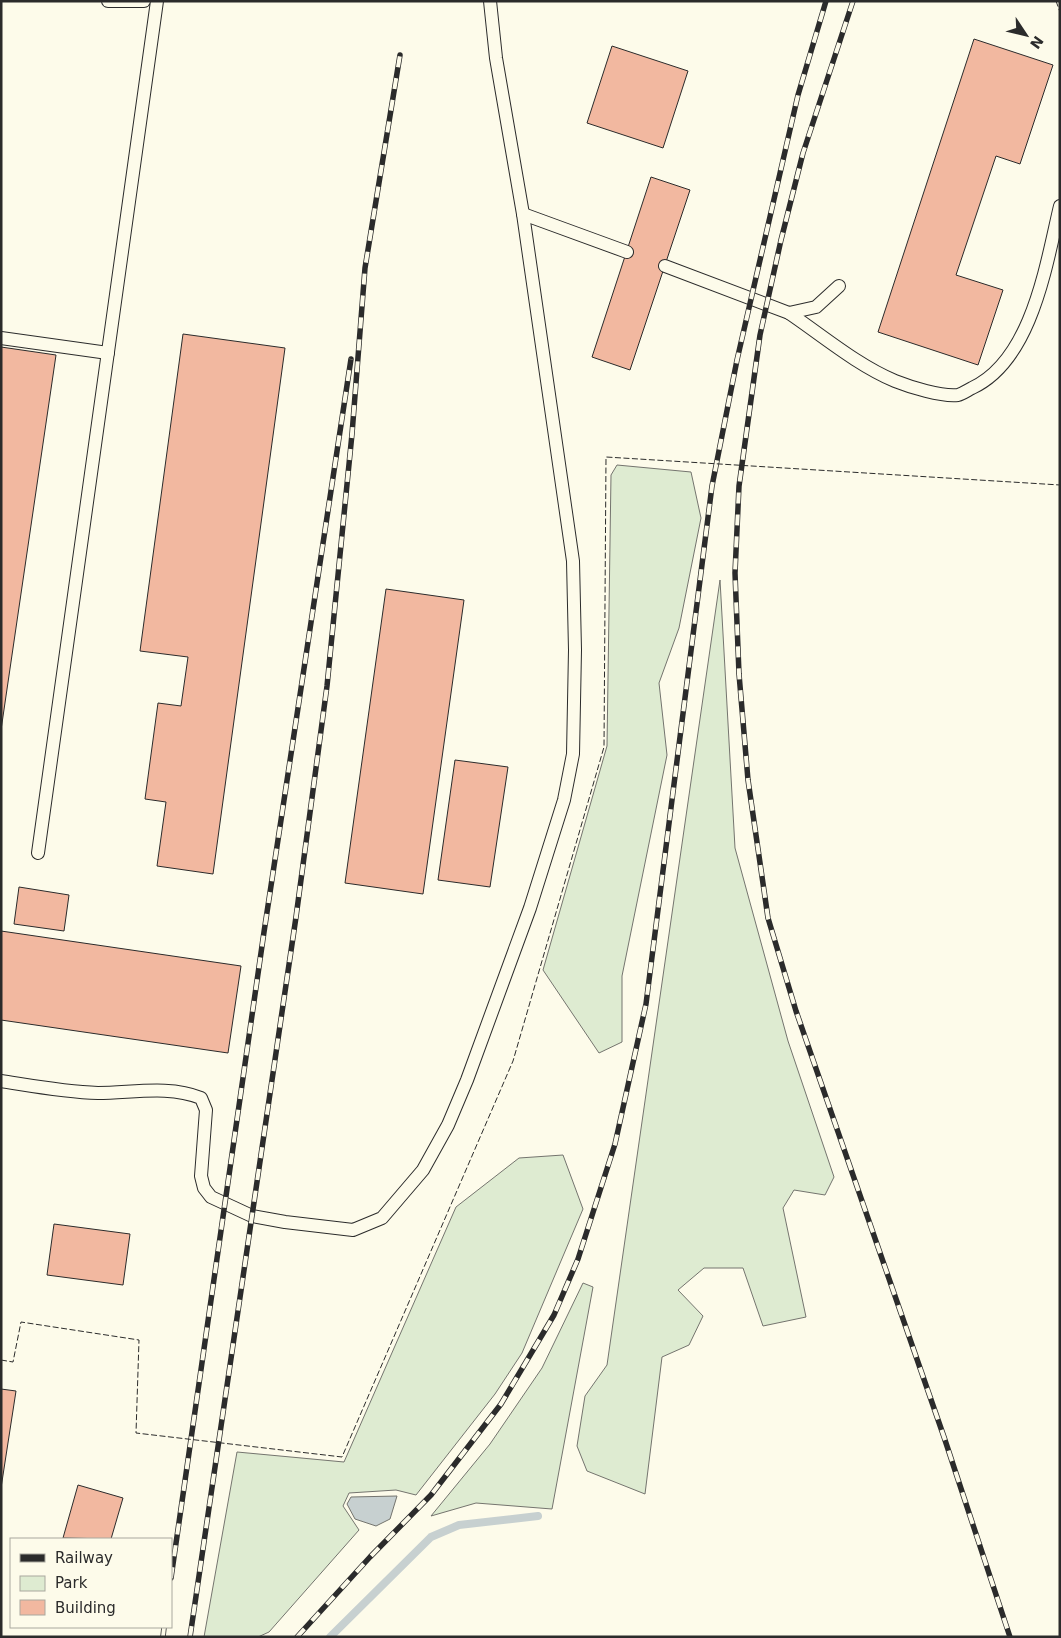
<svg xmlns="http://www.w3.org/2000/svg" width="1061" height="1638" viewBox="0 0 1061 1638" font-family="'DejaVu Sans',sans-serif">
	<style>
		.green { fill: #deebd1; stroke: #74746e }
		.water { fill: #c7d0d0; stroke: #74746e }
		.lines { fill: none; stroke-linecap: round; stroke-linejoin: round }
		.stream { stroke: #c7d0d0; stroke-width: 8 }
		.building { fill: #f2b8a0; stroke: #2b2b2b }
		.lane-casing { stroke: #2b2b2b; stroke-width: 14 }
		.lane { stroke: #fdfbea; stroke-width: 12 }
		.rail-casing { stroke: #2b2b2b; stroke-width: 5.5 }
		.rail { stroke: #fdfbea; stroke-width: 4; stroke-dasharray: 11; stroke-linecap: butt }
		.fence { stroke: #2b2b2b; stroke-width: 1; stroke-dasharray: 6 2.5; stroke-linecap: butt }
	</style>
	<rect width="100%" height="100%" fill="#fdfbea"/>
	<!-- green -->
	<g class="green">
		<polygon points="617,465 691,472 701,518 679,628 659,683 667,755 622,976 622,1042 599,1053 543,970 607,746 611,475"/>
		<polygon points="720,580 735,848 788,1041 834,1177 825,1195 794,1190 783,1208 806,1317 763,1326 743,1268 704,1268 678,1290 703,1316 689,1345 662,1357 645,1494 587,1471 577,1446 585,1396 607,1365"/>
		<polygon points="563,1155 583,1209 522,1353 495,1394 416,1495 396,1490 349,1493 343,1506 359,1530 269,1632 258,1637 204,1637 237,1452 344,1462 456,1207 519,1158"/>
		<polygon points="583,1283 593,1287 552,1509 476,1503 431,1516 490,1444 542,1368"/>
	</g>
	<!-- water -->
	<polygon class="water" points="397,1496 390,1519 376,1526 355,1519 347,1504 351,1497"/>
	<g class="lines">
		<!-- stream -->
		<polyline class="stream" points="330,1637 431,1537 459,1525 538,1516"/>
	</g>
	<!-- building -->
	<g class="building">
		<polygon points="974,39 1053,65 1020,164 996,156 956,275 1003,290 978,365 878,332"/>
		<polygon points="612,46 688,71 663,148 587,123"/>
		<polygon points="651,177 690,190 630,370 592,357"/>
		<polygon points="183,334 285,348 213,874 157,866 166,802 145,799 158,703 181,706 188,657 140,651"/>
		<polygon points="1,347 56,355 1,730"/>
		<polygon points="386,589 464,600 423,894 345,883"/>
		<polygon points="455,760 508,767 490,887 438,880"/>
		<polygon points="19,887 69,895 64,931 14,924"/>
		<polygon points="1,931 241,966 228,1053 1,1020"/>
		<polygon points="54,1224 130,1234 123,1285 47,1275"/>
		<polygon points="1,1389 16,1391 1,1488"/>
		<polygon points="78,1485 123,1498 111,1539 63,1538"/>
	</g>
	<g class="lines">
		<!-- lane casing -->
		<g class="lane-casing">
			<g id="lane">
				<polyline points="108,1 144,1"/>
				<polyline points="523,214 627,252"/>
				<polyline points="665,266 789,313 816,307 839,286"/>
				<path d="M789,313C823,336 857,365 895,381C910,387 942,397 958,395C962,394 968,390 972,388C1032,360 1046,265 1060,206"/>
				<polyline points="1,338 108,353"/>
				<polyline points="38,853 157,1"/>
				<path d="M1,1081C33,1086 65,1092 98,1093C132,1093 169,1085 201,1098L206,1110L201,1176L204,1188L211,1197L252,1216L285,1222L353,1230L382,1218L423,1170L448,1125L467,1080L530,908L564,800L573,754L575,650L573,561L523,214L496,58L490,1"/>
			</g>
		</g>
		<!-- lane -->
		<use href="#lane" class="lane"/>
		<!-- rail casing -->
		<g class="rail-casing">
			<g id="rail">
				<polyline points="853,1 803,153 781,240 760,335 739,486 735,573 739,674 748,780 768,918 796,1011 944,1437 1010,1637"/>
				<polyline points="171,1578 264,932 351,359"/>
				<polyline points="163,1637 164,1627"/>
				<polyline points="190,1637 296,917 327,686 352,434 365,268 400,55"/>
				<polyline points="297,1637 370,1557 431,1495 501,1404 554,1315 578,1259 615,1144 646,1004 712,486 737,360 798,95 826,1"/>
			</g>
		</g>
		<!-- rail -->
		<use href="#rail" class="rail"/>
		<!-- fence -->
		<g class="fence">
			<polyline points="1056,1 1060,12"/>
			<polyline points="1,1360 13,1362 21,1322 139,1340 136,1433 342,1457 513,1061 604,747 606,457 1060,485"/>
		</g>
	</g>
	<!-- border -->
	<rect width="1061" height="1638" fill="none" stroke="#2b2b2b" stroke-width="5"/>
	<!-- legend -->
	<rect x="10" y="1538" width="162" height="90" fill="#fdfbea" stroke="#a9a89e"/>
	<rect x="20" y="1554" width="25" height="8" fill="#2b2b2b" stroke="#a9a89e"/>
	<text x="55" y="1563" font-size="15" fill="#2b2b2b">Railway</text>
	<rect x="20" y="1576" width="25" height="15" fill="#deebd1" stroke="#a9a89e"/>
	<text x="55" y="1588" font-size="15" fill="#2b2b2b">Park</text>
	<rect x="20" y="1600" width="25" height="15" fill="#f2b8a0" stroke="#a9a89e"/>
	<text x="55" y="1613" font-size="15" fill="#2b2b2b">Building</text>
	<!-- north arrow -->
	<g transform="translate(1026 35) rotate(125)" stroke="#fdfbea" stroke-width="4" paint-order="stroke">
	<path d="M0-4L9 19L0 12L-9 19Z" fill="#2b2b2b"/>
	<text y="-8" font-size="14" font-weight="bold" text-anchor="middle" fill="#2b2b2b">N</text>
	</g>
</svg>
